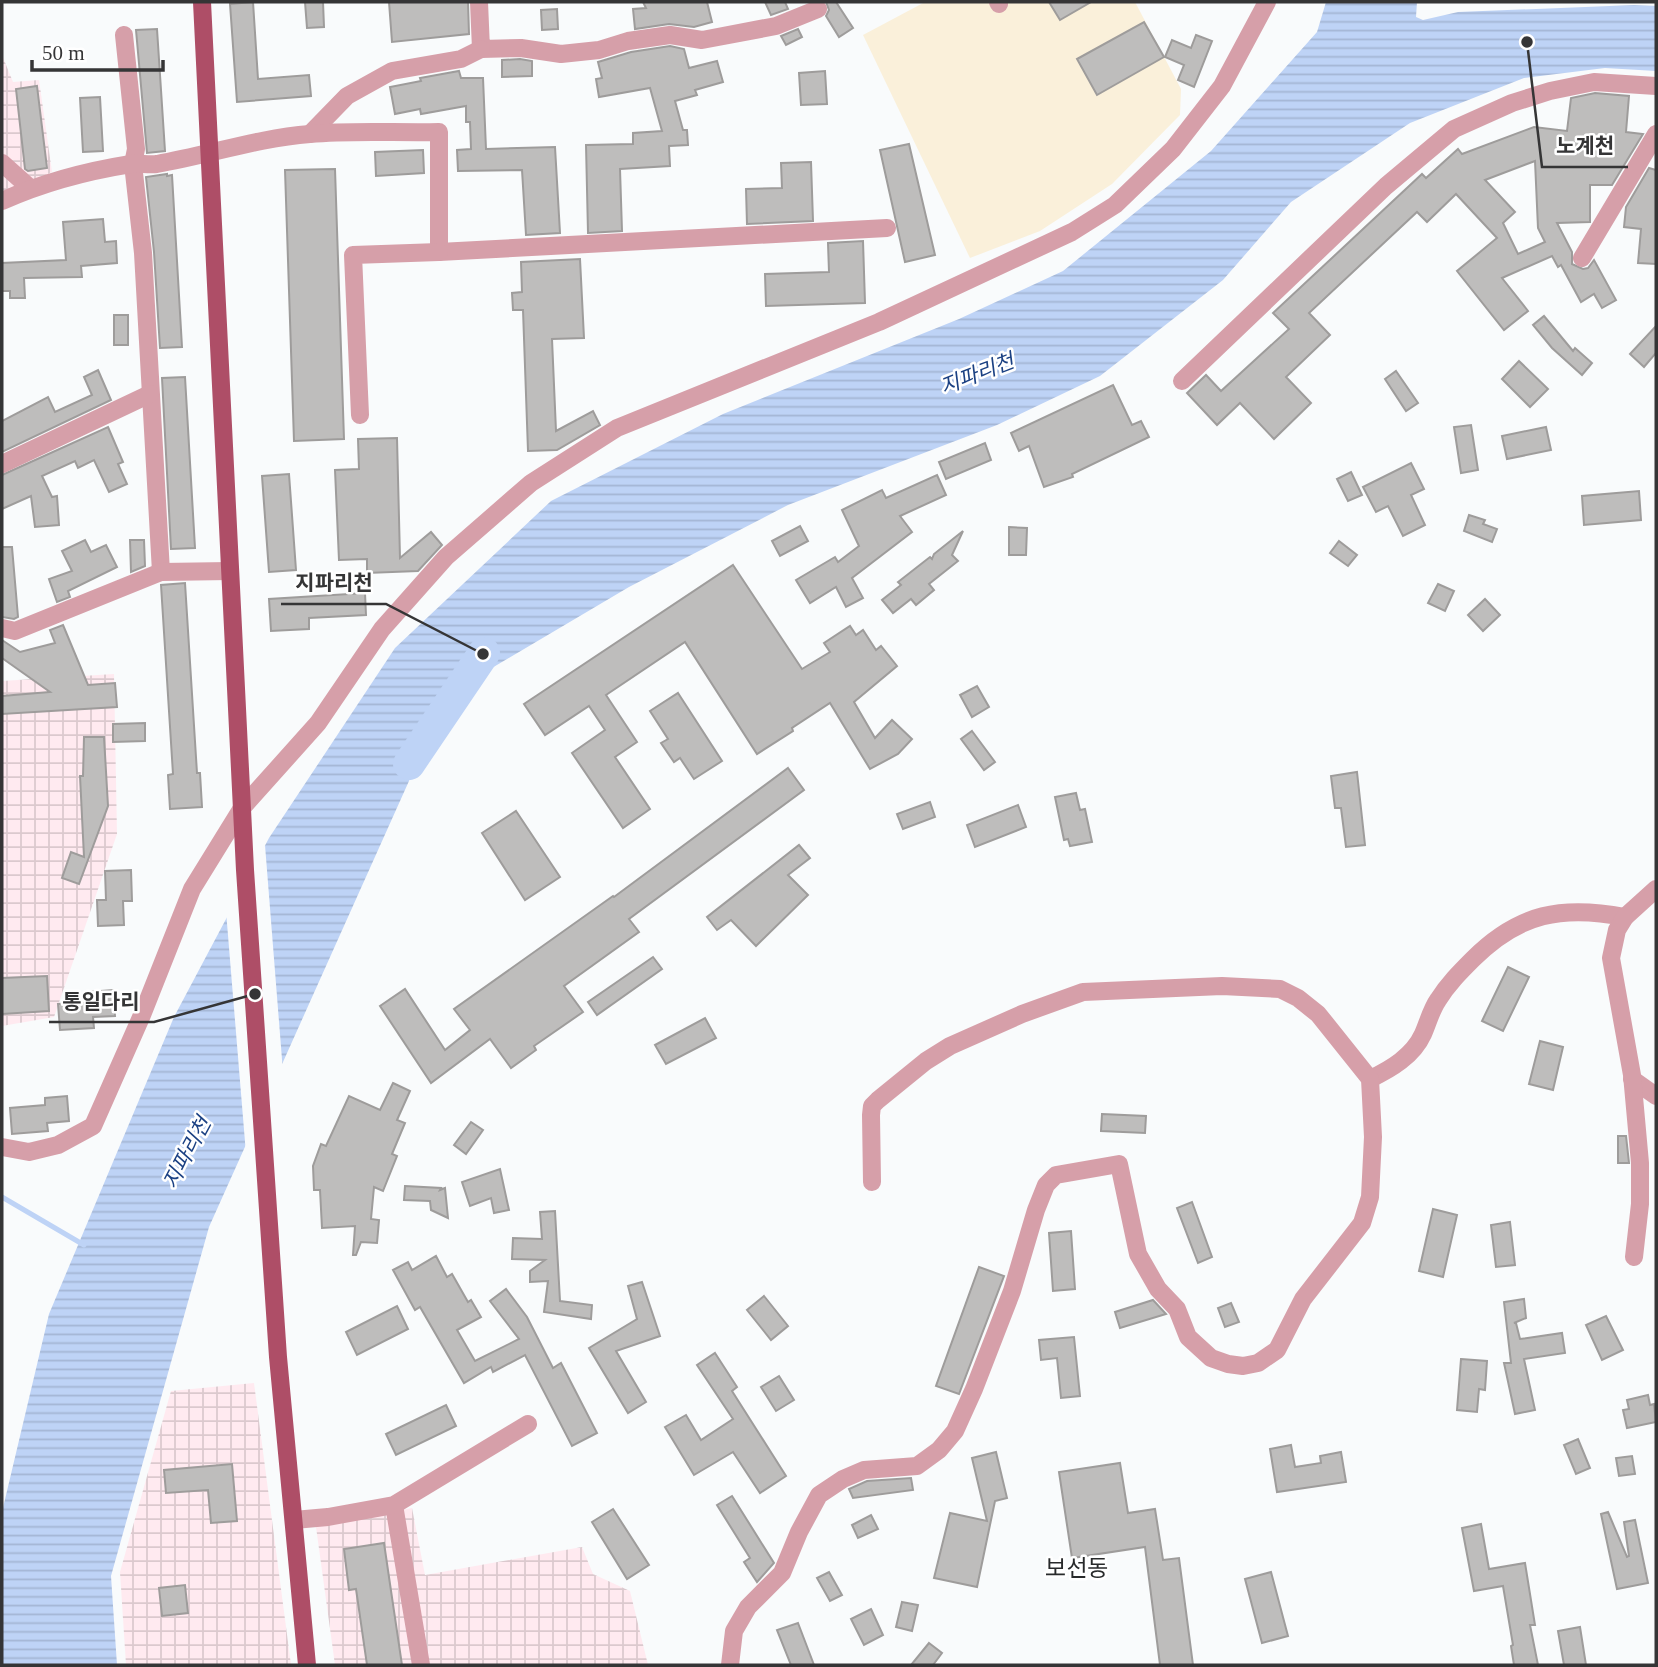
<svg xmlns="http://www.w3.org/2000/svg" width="1658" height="1667" viewBox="0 0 1658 1667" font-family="'Times New Roman','Noto Sans KR',serif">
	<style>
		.industrial { fill: url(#industrial-grid) }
		.education { fill: #faf0da }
		.water { fill: url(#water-rules) }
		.pier { fill: #f9fbfc }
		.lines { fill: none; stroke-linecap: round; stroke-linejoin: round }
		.stream { stroke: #bed3f6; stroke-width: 5 }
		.river { stroke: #bed3f6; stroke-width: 32 }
		.building { fill: #bebdbc; stroke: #9e9c9b; stroke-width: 2; fill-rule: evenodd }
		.minor { stroke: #d69fa9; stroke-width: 18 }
		.major { stroke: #ae4e67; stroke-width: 18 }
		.labels { text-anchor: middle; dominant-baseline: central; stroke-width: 5; stroke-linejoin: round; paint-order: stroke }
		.water-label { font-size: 21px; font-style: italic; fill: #1b4183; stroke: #fff }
		.quarter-label { font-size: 23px; fill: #282a2b; stroke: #fff }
		.leader { fill: none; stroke: #353536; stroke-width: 2.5 }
		.callout-dot { fill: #353536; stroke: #fff; stroke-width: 2.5 }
		.callout-label { font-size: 21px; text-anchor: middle; font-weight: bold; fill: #353536; stroke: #fff; stroke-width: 5; stroke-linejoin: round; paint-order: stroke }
	</style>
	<defs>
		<pattern id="industrial-grid" width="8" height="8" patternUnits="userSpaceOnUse" patternTransform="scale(1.75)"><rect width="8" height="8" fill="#ffeaf0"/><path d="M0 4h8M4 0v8" fill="none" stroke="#dbc9ce"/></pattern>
		<pattern id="water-rules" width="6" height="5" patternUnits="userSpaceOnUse" patternTransform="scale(1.75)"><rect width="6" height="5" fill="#bed3f6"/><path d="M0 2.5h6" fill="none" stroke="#a4b6d4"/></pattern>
	</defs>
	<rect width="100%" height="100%" fill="#f9fbfc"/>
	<!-- industrial -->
	<g class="industrial">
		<polygon points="2,55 13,82 39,80 52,172 2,197"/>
		<polygon points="114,674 117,834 54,1017 2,1026 2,681"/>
		<polygon points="254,1383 291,1665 126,1665 120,1572 171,1391"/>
		<polygon points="412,1508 425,1575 582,1547 593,1574 630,1591 648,1665 335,1665 316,1527"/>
	</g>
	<!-- education -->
	<polygon class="education" points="925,2 1135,2 1181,89 1180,115 1112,184 1040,231 970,258 863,35"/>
	<!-- water -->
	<polygon class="water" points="1326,2 1417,2 1416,17 1423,20 1458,12 1634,5 1656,6 1656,71 1605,68 1524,78 1410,123 1291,202 1223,280 1100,376 997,425 788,505 629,587 448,694 209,1227 111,1576 117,1665 2,1665 2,1512 49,1314 174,1017 269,838 395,648 551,501 723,414 959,319 1063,271 1211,151 1317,32"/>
	<!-- pier -->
	<polygon class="pier" points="265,845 283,1072 246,1154 226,911"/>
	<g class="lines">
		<!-- stream -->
		<polyline class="stream" points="2,1197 84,1245"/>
		<!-- river -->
		<polyline class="river" points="409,764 484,653"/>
	</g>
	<!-- building -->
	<g class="building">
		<polygon points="253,2 258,79 309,75 311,96 237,102 230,4"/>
		<polygon points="305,2 323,2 324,27 307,28"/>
		<polygon points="389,2 468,2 469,34 392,42"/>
		<polygon points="643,2 707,2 712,22 694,27 669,24 635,29 633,9 646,8"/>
		<polygon points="765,2 785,2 788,9 771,15"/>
		<polygon points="826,2 836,2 853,28 839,37 826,16 829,10"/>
		<polygon points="1049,2 1091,2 1060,20"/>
		<polygon points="557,9 558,29 542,30 541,10"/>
		<polygon points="1144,22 1164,57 1097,95 1077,59"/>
		<polygon points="157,29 165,151 147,153 136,30"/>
		<polygon points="798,29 802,37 786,45 781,36"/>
		<polygon points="1196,35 1212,41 1194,87 1178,80 1184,65 1165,57 1172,40 1191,48"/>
		<polygon points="670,46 684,49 689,68 717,61 723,82 695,90 697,95 675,101 683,130 687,130 688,145 669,146 670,166 620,169 622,231 588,233 586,145 633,144 633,133 662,131 650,88 599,97 596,79 602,78 598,62 631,52"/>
		<polygon points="520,59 532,61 532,76 502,77 502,60"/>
		<polygon points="459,71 461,78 483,78 486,149 555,147 560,233 526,235 522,170 458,171 457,150 471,149 470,122 466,122 466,106 421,114 420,109 395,114 390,87 421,81 420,78"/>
		<polygon points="825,71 827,104 801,105 799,73"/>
		<polygon points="37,86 47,168 28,171 25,169 16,89"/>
		<path d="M1595,93L1629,96L1626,132L1643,134L1612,185H1590V222L1557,223L1572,252V264L1583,269L1588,268L1594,260L1616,300L1602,308L1594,294L1581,302L1561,265L1558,267L1552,256L1502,278L1528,311L1504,330L1457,271L1497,238L1456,194L1427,222L1417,212L1309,313L1330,335L1286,377L1311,403L1274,439L1240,403L1217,425L1187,393L1206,375L1221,391L1256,359L1289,329L1273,313L1422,174L1426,178L1458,149L1462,154L1534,127L1567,131L1571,98ZM1535,161L1538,228L1545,242L1518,254L1503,223L1515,212L1485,180Z"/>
		<polygon points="100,97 103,151 83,152 80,98"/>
		<polygon points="909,144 935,255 905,262 880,150"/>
		<polygon points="423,150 424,173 376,176 375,152"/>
		<polygon points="811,162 813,221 747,224 746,189 782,188 781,163"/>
		<polygon points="1649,168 1656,170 1656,264 1638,263 1641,229 1624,227 1626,207"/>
		<polygon points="335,169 344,439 294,441 285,170"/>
		<polygon points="167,174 167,176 172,175 182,347 160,348 154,252 146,177"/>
		<polygon points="103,219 105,242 116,241 117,263 81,266 82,277 24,278 25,298 10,298 10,291 2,291 2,263 66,260 63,222"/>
		<polygon points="863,241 865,303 766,306 765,274 829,272 828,243"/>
		<polygon points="580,259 584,338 552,339 556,431 593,411 600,425 557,450 528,451 523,310 513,310 512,293 522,292 521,262"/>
		<rect x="114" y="315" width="14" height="30"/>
		<polygon points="1544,316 1573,351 1575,348 1592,363 1582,375 1552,348 1533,325"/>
		<polygon points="1656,326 1656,353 1644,367 1630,354"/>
		<polygon points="1519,361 1548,389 1530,407 1502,379"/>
		<polygon points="98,370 111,400 2,452 2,421 48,397 55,412 92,395 84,377"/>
		<polygon points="1396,371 1418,403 1406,411 1385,379"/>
		<polygon points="185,377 195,548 171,549 162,378"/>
		<polygon points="1113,385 1132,425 1141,421 1149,437 1072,474 1073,477 1044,487 1029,446 1019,451 1011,433"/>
		<polygon points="1471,425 1478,470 1461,473 1454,427"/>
		<polygon points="108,427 123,462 118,464 127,484 109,492 94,460 78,468 75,461 42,476 52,497 57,496 59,525 35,527 31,496 2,509 2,475"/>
		<polygon points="1546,427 1551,450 1507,459 1502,436"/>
		<polygon points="397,438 400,558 431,532 442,545 418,571 367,573 367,559 339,560 335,470 359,469 358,439"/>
		<polygon points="985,443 991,460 946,479 939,462"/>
		<polygon points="1411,463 1424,489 1411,495 1425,525 1403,536 1388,506 1376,512 1363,487"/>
		<polygon points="1351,472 1362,495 1348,501 1337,479"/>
		<polygon points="289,474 296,570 269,572 262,476"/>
		<polygon points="937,475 946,495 900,516 912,532 852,578 863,598 846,607 836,587 810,603 796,580 835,557 838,562 859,546 842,510 882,490 886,498"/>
		<polygon points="1639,491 1641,520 1584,525 1582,496"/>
		<polygon points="1469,515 1485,520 1483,524 1497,529 1492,542 1464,531"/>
		<polygon points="800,526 808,541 780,556 772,541"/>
		<polygon points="1009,527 1027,528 1026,555 1009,555"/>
		<polygon points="963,531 952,555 958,561 929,584 934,590 916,605 911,599 893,613 882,600 901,585 898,582 930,557 932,559 934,554"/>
		<polygon points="85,540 91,552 106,545 117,567 68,591 70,597 57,602 49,579 72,571 62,551"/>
		<polygon points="130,540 144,540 145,566 131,572"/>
		<polygon points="1339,541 1357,555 1348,566 1330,553"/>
		<polygon points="2,547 12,547 18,617 14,619 2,617"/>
		<polygon points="733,565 802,669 830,652 824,643 850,626 856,635 863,630 876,650 881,646 897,666 854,702 875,738 892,720 912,739 898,754 870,769 830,703 792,728 793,731 757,754 685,642 606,695 637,742 615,757 650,809 623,828 572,753 605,730 589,706 545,735 524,704"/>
		<polygon points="185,583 197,773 200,773 202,807 170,809 168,775 173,774 161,585"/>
		<polygon points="1438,584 1454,591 1445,611 1428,603"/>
		<polygon points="365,593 366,615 309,618 309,629 271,631 269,599"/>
		<polygon points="1485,599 1500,615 1483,631 1468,615"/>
		<polygon points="63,625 88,685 115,683 117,707 2,714 2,696 50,692 2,658 2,640 20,652 55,643 50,630"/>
		<polygon points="977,686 989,707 972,717 960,695"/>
		<polygon points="678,693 722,761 694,779 680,758 674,762 661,743 668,739 650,711"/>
		<polygon points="145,723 145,741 113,742 113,724"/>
		<polygon points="972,731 995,762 984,770 961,739"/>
		<polygon points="84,737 104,737 108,806 79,884 62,878 71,852 84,857 80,776 83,776"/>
		<polygon points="788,768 804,790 629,919 639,932 564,986 583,1012 534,1046 536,1050 511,1068 490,1039 431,1083 380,1006 405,989 445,1050 470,1030 454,1009 613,896 614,897"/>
		<polygon points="1357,772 1365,845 1346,847 1341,808 1335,808 1331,776"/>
		<polygon points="1076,793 1080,810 1085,809 1092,842 1070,846 1068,839 1064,840 1055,797"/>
		<polygon points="930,802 935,817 903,829 897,814"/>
		<polygon points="1018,805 1026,827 975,847 967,825"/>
		<polygon points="516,811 560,877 525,900 482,833"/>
		<polygon points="799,845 810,858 788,875 808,895 756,946 731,920 717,930 707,917"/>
		<polygon points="131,870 132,901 123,901 124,925 98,926 97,900 106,900 105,871"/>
		<polygon points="653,957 662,969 597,1015 588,1002"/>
		<polygon points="1508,967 1529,977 1503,1031 1482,1021"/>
		<polygon points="47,976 49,1011 2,1014 2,978"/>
		<polygon points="113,990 115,1016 93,1017 94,1028 60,1030 58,1004 89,1002 88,992"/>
		<polygon points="705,1018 716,1038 666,1064 655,1045"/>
		<polygon points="1540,1041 1563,1047 1553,1090 1529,1084"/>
		<polygon points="393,1083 410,1091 397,1120 405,1123 392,1154 397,1156 383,1191 374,1187 371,1219 379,1220 377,1243 361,1242 356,1255 353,1255 355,1226 322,1228 320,1190 314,1190 313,1166 321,1144 326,1146 349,1096 380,1110"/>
		<polygon points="67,1096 69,1121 47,1123 48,1131 12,1134 10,1108 45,1105 45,1098"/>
		<polygon points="1102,1114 1146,1116 1145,1133 1101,1131"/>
		<polygon points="471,1122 483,1130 466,1154 454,1145"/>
		<polygon points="1618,1136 1626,1136 1629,1163 1618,1163"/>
		<polygon points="500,1169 509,1210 494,1213 491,1198 470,1206 462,1182"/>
		<polygon points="405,1186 441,1188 440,1190 445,1188 448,1218 431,1210 430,1201 404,1200"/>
		<polygon points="1192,1202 1212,1257 1198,1263 1177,1208"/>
		<polygon points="1433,1209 1457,1215 1443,1277 1419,1271"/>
		<polygon points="555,1211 560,1301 592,1305 591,1319 544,1312 548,1281 530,1282 530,1271 545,1260 512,1259 513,1238 542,1239 540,1212"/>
		<polygon points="1510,1222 1515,1265 1496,1267 1491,1225"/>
		<polygon points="1071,1231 1075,1289 1053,1291 1049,1233"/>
		<polygon points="436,1256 447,1277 452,1274 468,1302 471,1300 481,1317 457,1330 475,1361 519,1339 490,1301 506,1289 527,1317 553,1368 561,1363 597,1433 572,1446 525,1355 493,1372 491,1367 464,1383 420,1307 415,1310 393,1270 408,1262 412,1270"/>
		<polygon points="979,1267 1004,1276 959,1394 936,1386"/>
		<polygon points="642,1282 660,1336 616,1351 646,1402 628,1413 589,1348 637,1319 628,1286"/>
		<polygon points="764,1296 788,1326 771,1340 747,1310"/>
		<polygon points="1524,1299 1526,1318 1514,1323 1516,1323 1520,1339 1562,1333 1565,1353 1524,1359 1535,1410 1515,1414 1504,1363 1511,1363 1504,1302"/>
		<polygon points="1153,1300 1166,1314 1120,1328 1115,1312"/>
		<polygon points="1231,1303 1239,1322 1225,1327 1218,1308"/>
		<polygon points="397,1306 408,1329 357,1355 346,1332"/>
		<polygon points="1606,1316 1623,1350 1602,1360 1586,1325"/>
		<polygon points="1074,1337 1080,1396 1061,1398 1057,1358 1041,1360 1039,1340"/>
		<polygon points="715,1353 737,1387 732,1391 786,1476 760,1493 733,1452 694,1475 665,1427 686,1415 701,1440 733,1419 697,1365"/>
		<polygon points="1461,1359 1487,1361 1485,1390 1479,1389 1477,1412 1457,1410"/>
		<polygon points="779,1376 794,1400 776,1411 761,1387"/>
		<polygon points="1648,1395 1650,1405 1654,1404 1656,1422 1627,1428 1623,1410 1629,1409 1627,1400"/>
		<polygon points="446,1405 456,1426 396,1455 386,1434"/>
		<polygon points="1578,1439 1590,1468 1576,1474 1564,1445"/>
		<polygon points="1291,1445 1295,1467 1321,1463 1320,1456 1341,1452 1346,1482 1277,1492 1270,1449"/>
		<polygon points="996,1452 1007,1498 995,1501 977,1587 934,1578 950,1513 987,1521 972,1458"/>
		<polygon points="1632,1456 1635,1474 1619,1476 1616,1458"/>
		<polygon points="1120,1463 1128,1513 1155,1509 1163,1560 1179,1558 1193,1665 1160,1665 1145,1547 1072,1558 1059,1472"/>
		<polygon points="232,1464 237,1521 211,1523 208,1490 166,1493 164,1470"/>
		<polygon points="911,1478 913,1490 853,1498 849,1489 867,1481"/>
		<polygon points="732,1496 774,1563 757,1582 744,1562 750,1558 717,1505"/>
		<polygon points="613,1509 649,1565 627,1579 592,1522"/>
		<polygon points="1608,1512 1627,1557 1629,1556 1624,1522 1635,1520 1648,1583 1617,1589 1601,1514"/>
		<polygon points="871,1515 878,1529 858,1538 852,1525"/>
		<polygon points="1481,1524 1489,1569 1525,1563 1535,1625 1530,1625 1538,1665 1514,1665 1511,1646 1513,1645 1503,1586 1474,1591 1462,1528"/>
		<polygon points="384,1543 390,1584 402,1665 367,1665 356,1589 349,1590 344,1549"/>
		<polygon points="829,1572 842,1595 830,1601 817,1578"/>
		<polygon points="1271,1572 1288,1636 1262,1643 1245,1579"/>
		<polygon points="185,1585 188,1613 162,1616 159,1588"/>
		<polygon points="902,1602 918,1605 912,1631 896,1627"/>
		<polygon points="871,1609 883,1635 864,1645 851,1619"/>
		<polygon points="798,1623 814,1665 791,1665 777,1630"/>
		<polygon points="1580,1627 1586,1665 1564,1665 1558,1631"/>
		<polygon points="929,1643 942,1653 933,1665 911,1665"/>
	</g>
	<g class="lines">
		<!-- minor -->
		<g class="minor">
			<polyline points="479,2 481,49 521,48 561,54 599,50 628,41 670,35 702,40 776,26 818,9"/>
			<polyline points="998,2 999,4"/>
			<polyline points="124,35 136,149 133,164 143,253 161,572"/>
			<polyline points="310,134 347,96 392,71 461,59 481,49"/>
			<polyline points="2,163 30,188"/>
			<path d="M2,201C42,183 87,171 131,164C139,163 148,165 157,164C209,155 258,138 310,134C352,130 396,133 439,132V252L887,228"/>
			<polyline points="1582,258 1656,134"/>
			<polyline points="1182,381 1386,186 1454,129 1512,103 1550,91 1594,82 1656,86"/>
			<polyline points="360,415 353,255 439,252"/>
			<polyline points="2,464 150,394"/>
			<polyline points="2,628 15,631 161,572 230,571"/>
			<path d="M1370,1079C1391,1069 1413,1056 1423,1034C1428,1023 1431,1010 1438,1000C1448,984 1460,972 1473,959C1519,913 1562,905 1625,917"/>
			<polyline points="1632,1079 1656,1096"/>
			<polyline points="2,1147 29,1152 58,1145 93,1126 142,1015 192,889 242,808 318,723 382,629 446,557 531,483 617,428 879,322 1072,232 1115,205 1173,149 1222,86 1267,2"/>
			<polyline points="1634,1257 1640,1204 1640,1163 1632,1075 1611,958 1617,930 1625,917 1656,889"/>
			<polyline points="394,1505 421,1665"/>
			<polyline points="294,1520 328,1517 394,1505 528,1424"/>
			<polyline points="730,1665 734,1631 748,1607 782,1573 799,1532 819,1495 843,1479 864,1470 917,1466 939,1450 955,1431 974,1389 1012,1291 1036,1210 1046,1185 1056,1175 1119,1164 1138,1254 1158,1289 1177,1309 1188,1337 1211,1358 1228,1364 1243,1366 1258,1363 1277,1350 1303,1299 1362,1223 1370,1197 1373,1137 1370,1079 1318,1014 1298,998 1280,989 1222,986 1083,992 1022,1014 950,1046 926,1061 878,1100 872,1106 871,1115 872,1182"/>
		</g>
		<!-- major -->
		<polyline class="major" points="202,2 245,870 278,1357 307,1665"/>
	</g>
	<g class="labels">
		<!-- water labels -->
		<g class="water-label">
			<text transform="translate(977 374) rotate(-21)">지파리천</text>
			<text transform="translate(187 1153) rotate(-62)">지파리천</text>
		</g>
		<!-- quarter labels -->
		<g class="quarter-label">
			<text x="1077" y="1568">보선동</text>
		</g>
	</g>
	<!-- callouts -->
	<path class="leader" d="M1527 42L1542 167H1628M483 654L386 604H281M255 994L154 1022H49"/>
	<g class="callout-dot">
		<circle cx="1527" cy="42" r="7"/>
		<circle cx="483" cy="654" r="7"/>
		<circle cx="255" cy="994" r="7"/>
	</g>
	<g class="callout-label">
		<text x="1585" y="153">노계천</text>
		<text x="334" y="590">지파리천</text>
		<text x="101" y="1009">통일다리</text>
	</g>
	<!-- border -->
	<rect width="1658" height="1667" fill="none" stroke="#353536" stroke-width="7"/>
	<!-- scale -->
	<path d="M32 60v10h131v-10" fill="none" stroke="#353536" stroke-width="3.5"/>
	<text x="42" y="60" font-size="21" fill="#353536" stroke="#ffffff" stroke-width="5" paint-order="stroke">50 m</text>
</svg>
